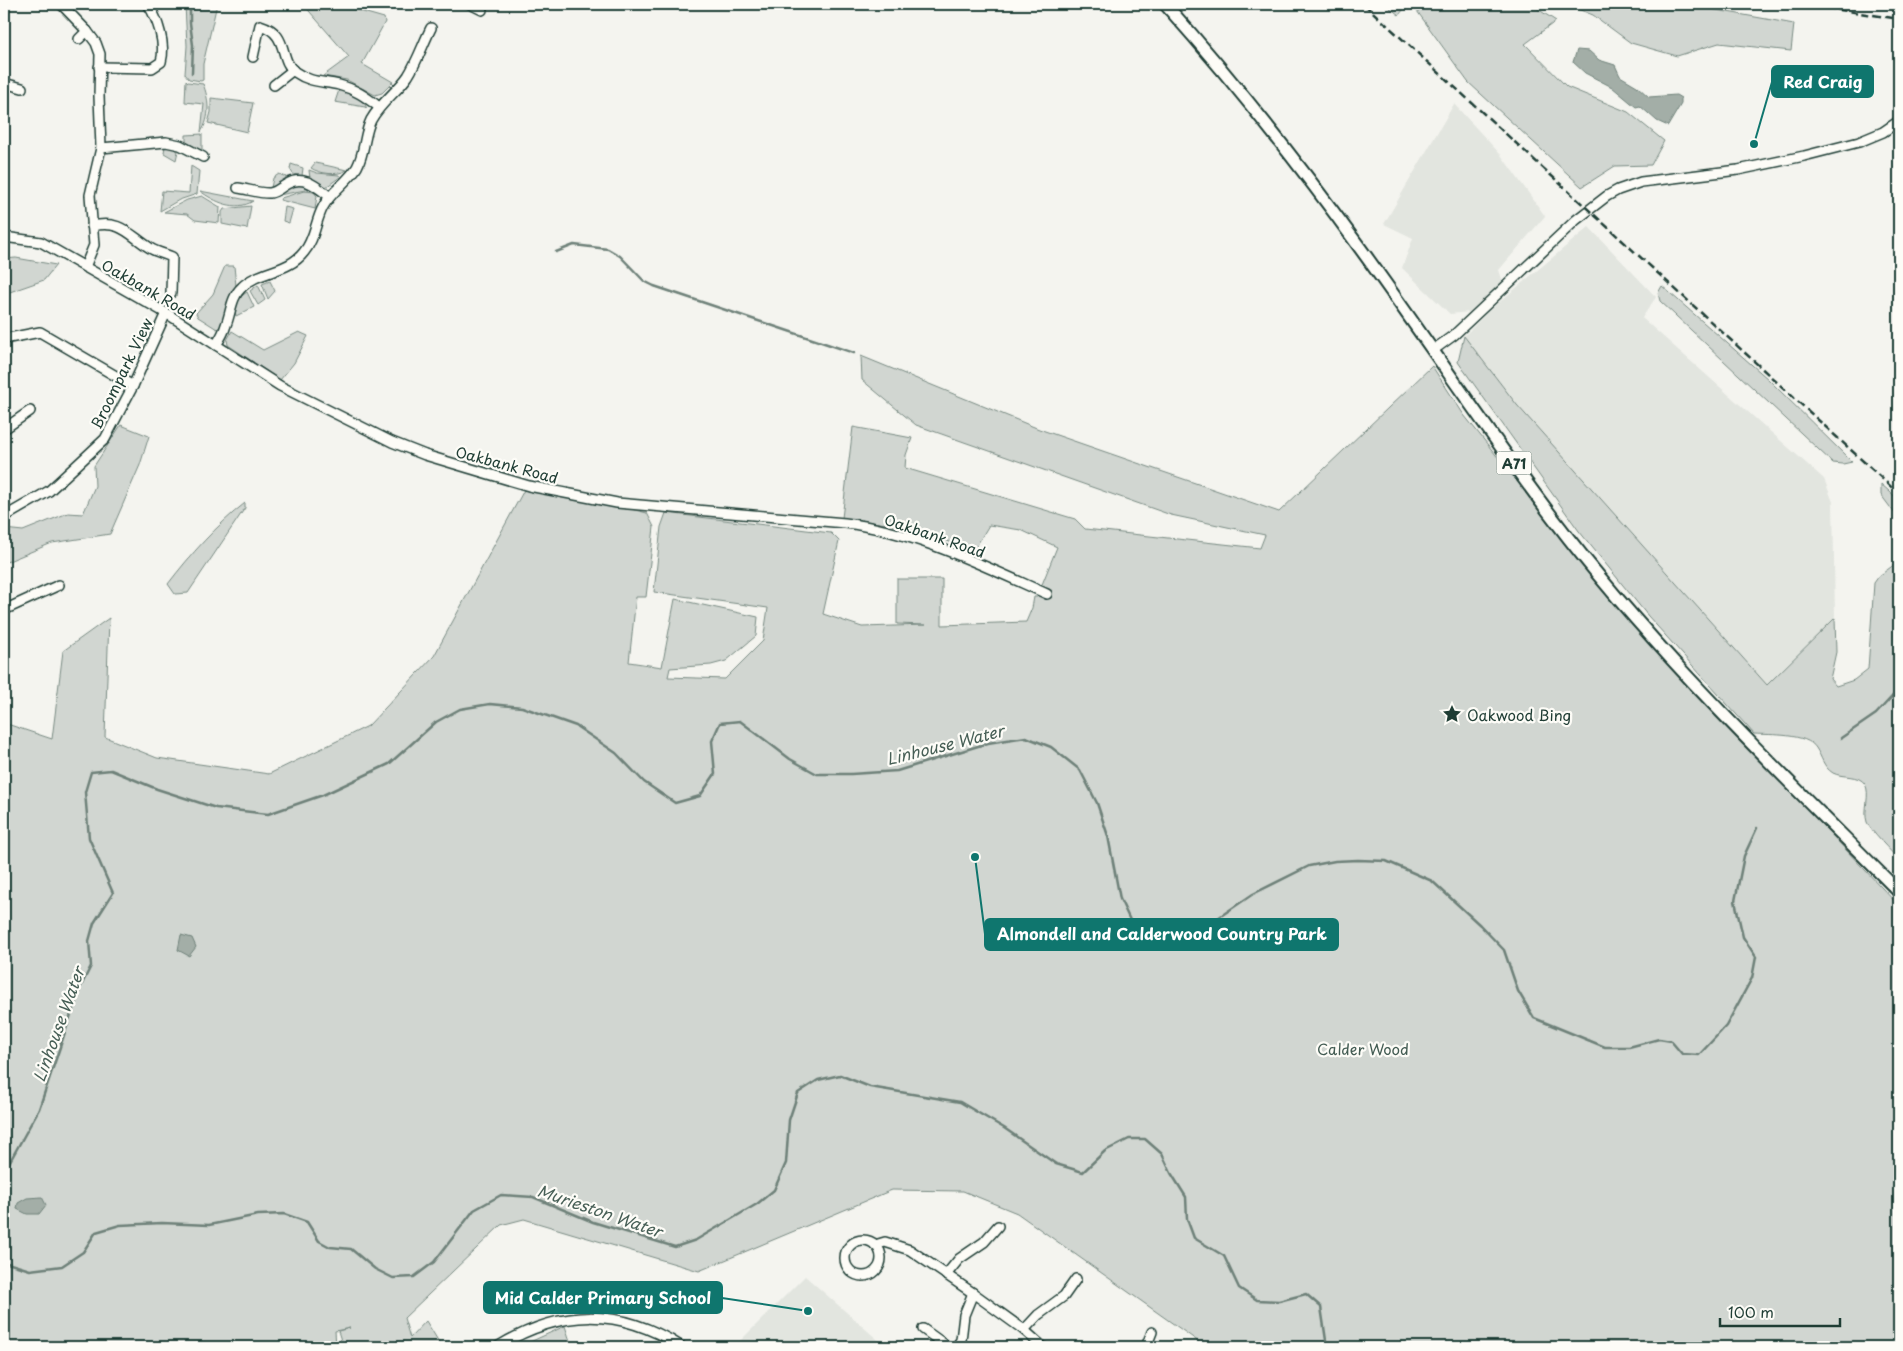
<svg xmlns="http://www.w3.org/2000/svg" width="1903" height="1351" viewBox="0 0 1903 1351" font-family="'Playpen Sans',sans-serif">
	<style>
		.built { fill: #e2e5df }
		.green { fill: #d1d6d1; stroke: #788a82 }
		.water { fill: #a3aea7; stroke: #6e8179 }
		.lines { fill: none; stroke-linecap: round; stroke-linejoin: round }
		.stream { stroke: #6e8179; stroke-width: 2.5 }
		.minor-casing { stroke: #1f3d34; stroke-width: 12 }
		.major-casing { stroke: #1f3d34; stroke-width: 15 }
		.minor { stroke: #fdfcf7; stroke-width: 9 }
		.major { stroke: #fdfcf7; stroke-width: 11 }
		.rail { stroke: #1f3d34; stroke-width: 2.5; stroke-dasharray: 8 4; stroke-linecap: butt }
		.labels { text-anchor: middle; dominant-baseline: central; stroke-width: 4.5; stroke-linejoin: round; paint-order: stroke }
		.shield { fill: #fdfcf7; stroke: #62766e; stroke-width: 1 }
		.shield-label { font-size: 14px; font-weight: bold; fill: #1f3d34 }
		.street-label { font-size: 15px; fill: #1f3d34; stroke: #fdfcf7 }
		.poi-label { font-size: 15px; fill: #1f3d34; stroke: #fdfcf7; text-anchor: start }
		.park-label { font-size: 15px; fill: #435c53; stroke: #fdfcf7 }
		.water-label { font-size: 16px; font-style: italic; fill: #475f56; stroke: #fdfcf7 }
		.leader { fill: none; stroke: #0f766e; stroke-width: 2 }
		.callout-dot { fill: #0f766e; stroke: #fdfcf7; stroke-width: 2 }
		.callout { fill: #0f766e; stroke: #0f766e; stroke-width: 2 }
		.callout-label { font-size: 16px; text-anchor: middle; font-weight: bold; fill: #fff }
	</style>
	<rect width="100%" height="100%" fill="#f4f4ef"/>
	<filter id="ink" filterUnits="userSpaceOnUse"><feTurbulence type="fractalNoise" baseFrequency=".02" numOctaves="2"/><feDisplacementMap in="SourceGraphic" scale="10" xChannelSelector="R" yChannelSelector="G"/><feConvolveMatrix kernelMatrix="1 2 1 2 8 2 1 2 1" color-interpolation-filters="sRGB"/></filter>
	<g filter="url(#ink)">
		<!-- built -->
		<g class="built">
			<polygon points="1454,104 1501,155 1545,216 1499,270 1503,282 1469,312 1450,314 1402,268 1413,238 1384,224"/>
			<polygon points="1589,227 1656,297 1642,318 1824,479 1833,502 1835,618 1767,685 1517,405 1464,336 1490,310"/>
			<polygon points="805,1276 886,1347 734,1347"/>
		</g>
		<!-- green -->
		<g class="green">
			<polygon points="185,4 217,4 203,64 203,80 201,81 189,79 185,74 187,46"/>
			<polygon points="303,4 335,4 384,18 385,22 362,64 393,82 382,93 375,95 347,80 323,76 349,57"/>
			<polygon points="1385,4 1408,4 1399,15"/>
			<polygon points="1412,4 1530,4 1556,21 1525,44 1567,87 1628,112 1664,141 1651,165 1615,166 1582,187 1468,82"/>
			<polygon points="1565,4 1683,4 1794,24 1791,51 1719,43 1677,56 1631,43 1593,15"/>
			<path d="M186,80L188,82L203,84C209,99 211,117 201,132L204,104L185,102Z"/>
			<path d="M339,90C350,94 364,98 367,109L365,107L335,102Z"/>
			<polygon points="211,98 253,103 247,132 208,123 211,112"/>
			<polygon points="202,134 202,151 186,142 186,135"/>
			<polygon points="165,145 172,147 178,151 176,160 164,153"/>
			<path d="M315,163L320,164L347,170C338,176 320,174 311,168Z"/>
			<polygon points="291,164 303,168 302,176 293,174 290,169"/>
			<polygon points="191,166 199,171 197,194 179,200 160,211 162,191 189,193"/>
			<polygon points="309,170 317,173 339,175 340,177 326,187 310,179"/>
			<path d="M279,174L286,177C286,183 277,188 271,188L273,178Z"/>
			<path d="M300,183L315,190C300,189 288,195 274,195Z"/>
			<path d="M200,191L253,201C236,212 215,202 200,191Z"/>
			<polygon points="304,191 314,192 317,196 315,209 280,200 281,198"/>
			<polygon points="202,196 220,207 219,223 195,220 187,214 164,212 187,200"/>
			<polygon points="251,206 247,229 222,224 222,212 224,209"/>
			<polygon points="285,207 293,209 289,223 283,221"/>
			<polygon points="16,258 56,265 44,280 4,294 4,259"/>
			<polygon points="225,266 234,266 236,286 227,302 223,324 217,329 198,317 196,313 213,294"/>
			<polygon points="270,281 275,291 268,299 262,284"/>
			<polygon points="258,285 265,300 258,305 250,291"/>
			<polygon points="1662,286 1768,379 1852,462 1843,464 1833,463 1660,301 1658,293"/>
			<path d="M247,292L254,307L236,316C233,306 239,297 247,292Z"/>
			<polygon points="232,331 263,350 299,332 308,336 294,363 280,380 228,345 227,340"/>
			<path d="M1464,336L1517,405L1767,685L1835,618L1836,652L1830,679L1836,686L1854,680L1868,669L1874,583L1879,576L1899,561V860C1892,852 1870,831 1867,822C1863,810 1871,794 1865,784C1859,774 1842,778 1833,773C1823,767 1822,757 1816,748C1807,733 1770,735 1754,734L1648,616L1579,531L1458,362Z"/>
			<polygon points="861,356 1039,429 1279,512 1432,366 1464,415 1623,614 1899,906 1899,1347 1206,1347 1017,1213 963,1191 892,1190 699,1271 524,1219 501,1225 404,1318 410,1338 426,1321 442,1347 343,1347 338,1331 350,1328 335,1331 336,1347 4,1347 4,723 52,739 63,651 109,618 105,737 157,758 269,774 368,726 434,656 524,490 623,507 647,513 654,527 646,597 636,597 629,662 662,667 675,599 758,617 756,636 726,661 711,665 670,668 668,677 725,679 763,641 768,608 654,592 661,527 666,513 831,533 839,541 823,614 862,627 926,625 897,624 897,579 942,579 942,625 1026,622 1032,608 1034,597 1037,597 1057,547 1021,530 989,525 974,550 902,526 842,518 853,427 912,438 906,455 905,468 1075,519 1085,529 1260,548 1265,535 1171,515 916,425 862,380"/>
			<polygon points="121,425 149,436 140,465 110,534 52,543 4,563 4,529 23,531 68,513 83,514 95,486 94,466"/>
			<polygon points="1881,484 1899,500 1899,519 1881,495"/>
			<path d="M245,503V508L188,593L175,594L168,584C191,554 216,526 245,503Z"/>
			<polygon points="565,1326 572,1347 519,1347"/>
		</g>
		<!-- water -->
		<g class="water">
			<polygon points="1577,50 1589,51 1599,60 1615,65 1620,76 1637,86 1649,97 1676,95 1681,98 1681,104 1668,126 1657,121 1640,106 1636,107 1612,87 1585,73 1573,62"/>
			<polygon points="181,935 192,938 196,947 189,956 178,950"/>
			<polygon points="42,1197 46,1205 39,1214 27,1214 17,1209 18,1203 27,1198"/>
		</g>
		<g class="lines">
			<!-- stream -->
			<g class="stream">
				<polyline points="190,4 190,23 193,45 192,73"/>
				<polyline points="556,252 574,245 608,249 620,256 644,281 654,286 854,353"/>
				<polyline points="1841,738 1876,714 1899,689"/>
				<polyline points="4,1172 39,1109 80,988 91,966 89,941 94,923 113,893 89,838 85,792 91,772 111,770 157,789 216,808 268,814 323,795 389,764 436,722 460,709 490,704 522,707 576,726 616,753 644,782 675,803 700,796 715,774 712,741 720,723 740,721 790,759 817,774 851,774 897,771 988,743 1026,737 1051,747 1080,770 1097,803 1108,836 1120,899 1136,933 1153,948 1170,948 1190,937 1253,894 1309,866 1335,861 1358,860 1386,861 1432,881 1480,925 1504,950 1518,991 1534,1018 1605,1047 1629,1047 1659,1039 1671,1041 1682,1054 1699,1055 1726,1026 1752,978 1756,957 1743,937 1735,901 1744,856 1757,828"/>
				<polyline points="4,1262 30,1270 62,1266 83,1252 96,1232 120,1225 162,1223 209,1225 258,1215 284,1214 307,1222 319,1241 330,1247 351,1249 375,1269 393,1278 414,1277 434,1262 474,1210 501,1195 533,1197 593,1222 675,1247 696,1240 757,1204 774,1190 786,1163 789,1120 798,1093 818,1080 840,1075 870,1087 960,1102 1004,1128 1056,1164 1083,1172 1105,1151 1129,1139 1145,1139 1162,1154 1171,1173 1186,1197 1187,1219 1194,1238 1224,1256 1239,1288 1257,1300 1279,1301 1306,1294 1321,1307 1327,1347"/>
			</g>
			<!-- minor casing -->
			<g class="minor-casing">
				<g id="minor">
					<polyline points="61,4 87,31 96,43 100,54 99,96 101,148 90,195 94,245 85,267"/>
					<polyline points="470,4 482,10"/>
					<polyline points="79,39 87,31"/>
					<path d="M253,57L260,25C290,34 278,59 295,72C311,83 322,81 339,85C355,89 366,97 379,107"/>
					<path d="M99,67L152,68L161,62C166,44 158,20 148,4"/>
					<polyline points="4,83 22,88"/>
					<polyline points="274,85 293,70"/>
					<polyline points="101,148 166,142 180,145 203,157"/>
					<path d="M238,188C247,189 261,194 270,193C277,192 281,187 287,184C303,174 317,187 329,196"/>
					<path d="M92,226C121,220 127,233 150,248C156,252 165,254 172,257L171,293"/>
					<path d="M4,237L41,242L166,313L280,386L392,442L425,455L529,486L617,503L845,523C914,531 984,566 1047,594"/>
					<polyline points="4,339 40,332 133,386"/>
					<path d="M216,345C220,339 224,332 226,325C231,313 231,297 242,287C259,270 288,273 304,252C315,239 315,222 323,207C331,191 348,182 357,167C365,152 364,134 371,120C381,102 397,92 408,76C417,62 423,44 431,28"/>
					<polyline points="1432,351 1454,335 1576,220 1607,196 1618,190 1641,182 1738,170 1804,156 1859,142 1883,132 1899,121"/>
					<polyline points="4,429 30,411"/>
					<polyline points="4,517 49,491 105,439 133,386 166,313"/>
					<polyline points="4,610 59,585"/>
					<circle cx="863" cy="1258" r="18"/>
					<polyline points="875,1245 885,1242 910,1250 973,1293 1024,1330 1043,1347"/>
					<polyline points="946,1275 959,1259 984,1242 998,1226"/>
					<polyline points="923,1329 948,1347"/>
					<polyline points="1024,1330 1038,1315 1064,1296 1076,1279"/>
					<path d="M497,1347C561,1308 619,1307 682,1347"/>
					<polyline points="956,1347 961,1340 964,1315 973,1293"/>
					<polyline points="1146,1347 1152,1332"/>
				</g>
			</g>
			<!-- major casing -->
			<g class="major-casing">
				<path id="major" d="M1165,4C1234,81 1299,164 1360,248C1425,337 1486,430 1553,518C1655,653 1780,772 1899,892"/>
			</g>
			<!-- minor -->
			<use href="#minor" class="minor"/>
			<!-- major -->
			<use href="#major" class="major"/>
			<!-- rail -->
			<g class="rail">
				<polyline points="1364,4 1899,494"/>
				<polyline points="1802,4 1899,19"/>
			</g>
		</g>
	</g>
	<!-- icons -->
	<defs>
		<g id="sight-bare" transform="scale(1.5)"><path d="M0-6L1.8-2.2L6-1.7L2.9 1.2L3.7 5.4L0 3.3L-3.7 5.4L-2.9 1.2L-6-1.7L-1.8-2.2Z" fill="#1f3d34" stroke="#fdfcf7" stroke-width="2.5" paint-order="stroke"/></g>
	</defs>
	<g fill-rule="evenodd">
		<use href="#sight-bare" x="1452" y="714"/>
	</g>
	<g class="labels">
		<!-- shield labels -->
		<rect class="shield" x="1496.5" y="451.5" width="35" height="23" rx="4"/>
		<g class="shield-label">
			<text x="1514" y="463">A71</text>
		</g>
		<!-- street labels -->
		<g class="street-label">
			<text transform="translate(149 289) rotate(30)">Oakbank Road</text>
			<text transform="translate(121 373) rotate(-64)">Broompark View</text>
			<text transform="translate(507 464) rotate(15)">Oakbank Road</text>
			<text transform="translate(935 535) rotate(19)">Oakbank Road</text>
		</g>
		<!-- poi labels -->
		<g class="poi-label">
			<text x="1467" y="714">Oakwood Bing</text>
		</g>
		<!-- park labels -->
		<g class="park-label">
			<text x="1363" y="1048">Calder Wood</text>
		</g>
		<!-- water labels -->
		<g class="water-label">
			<text transform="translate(945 744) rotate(-14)">Linhouse Water</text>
			<text transform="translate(58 1024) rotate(-70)">Linhouse Water</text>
			<text transform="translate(600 1210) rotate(19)">Murieston Water</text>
		</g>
	</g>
	<!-- callouts -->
	<path class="leader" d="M1754 144L1772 82M975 857L985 934M808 1311L722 1298"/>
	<g class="callout-dot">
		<circle cx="1754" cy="144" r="5"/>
		<circle cx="975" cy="857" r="5"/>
		<circle cx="808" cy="1311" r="5"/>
	</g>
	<g class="callout">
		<rect x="1772" y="66" width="101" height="31" rx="5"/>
		<rect x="985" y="919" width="353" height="31" rx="5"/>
		<rect x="484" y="1282" width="238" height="31" rx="5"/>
	</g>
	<g class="callout-label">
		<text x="1823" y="88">Red Craig</text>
		<text x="1162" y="940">Almondell and Calderwood Country Park</text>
		<text x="603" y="1304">Mid Calder Primary School</text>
	</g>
	<!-- margin -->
	<rect width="1903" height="1351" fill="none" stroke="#fdfcf7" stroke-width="20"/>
	<rect x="10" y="10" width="1883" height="1331" fill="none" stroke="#1f3d34" stroke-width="2" filter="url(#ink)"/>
	<!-- scale -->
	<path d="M1720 1318v8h120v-8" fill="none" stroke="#1f3d34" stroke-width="2.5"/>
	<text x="1728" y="1318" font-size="15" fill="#1f3d34" stroke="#fdfcf7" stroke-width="4" paint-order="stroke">100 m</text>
</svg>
